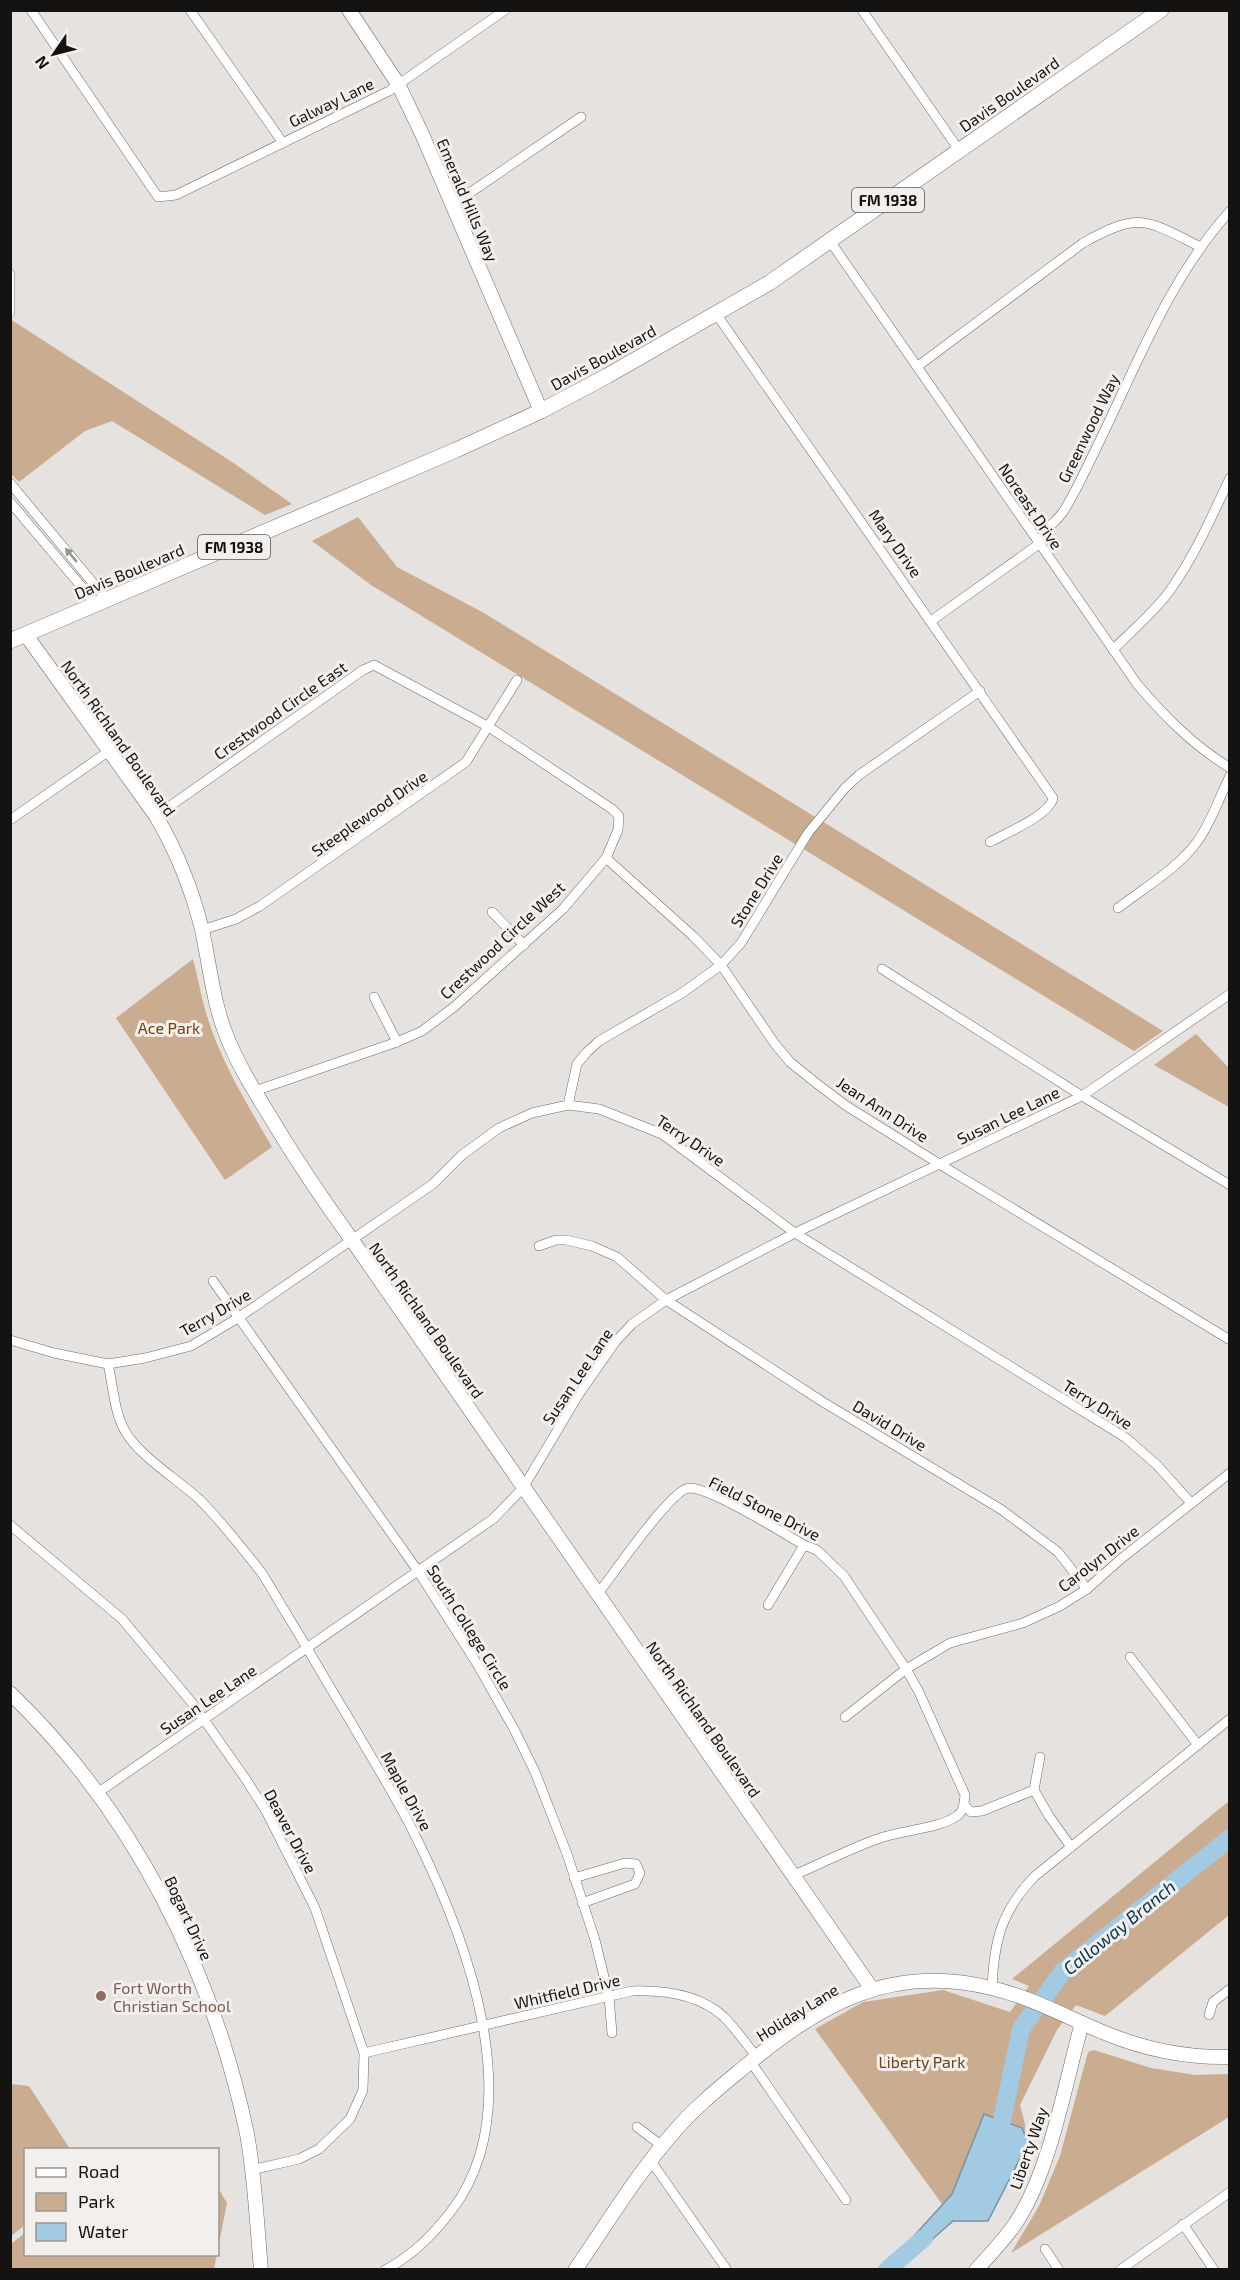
<svg xmlns="http://www.w3.org/2000/svg" width="1240" height="2280" viewBox="0 0 1240 2280" font-family="'Exo 2',sans-serif">
	<style>
		.green { fill: #caac90 }
		.water { fill: #a3cae3; stroke: #7893a4; stroke-width: 1.5 }
		.lines { fill: none; stroke-linecap: round; stroke-linejoin: round }
		.river { stroke: #a3cae3; stroke-width: 18 }
		.street-casing { stroke: #6d6a67; stroke-width: 10 }
		.secondary-casing { stroke: #6d6a67; stroke-width: 15 }
		.primary-casing { stroke: #6d6a67; stroke-width: 16 }
		.street { stroke: #fff; stroke-width: 9 }
		.secondary { stroke: #fff; stroke-width: 14 }
		.primary { stroke: #fff; stroke-width: 15 }
		.oneway { fill: #959594 }
		.education-dot { fill: #8d6e63; stroke: #f3efec; stroke-width: 2 }
		.labels { text-anchor: middle; dominant-baseline: central; stroke-width: 6; stroke-linejoin: round; paint-order: stroke }
		.shield { fill: #f3efec; stroke: #575553; stroke-width: 1.5 }
		.shield-label { font-size: 15px; font-weight: bold; fill: #141312 }
		.street-label { font-size: 16px; fill: #141312; stroke: #f3efec }
		.park-label { font-size: 16px; fill: #6f4413; stroke: #f3efec }
		.education-label { font-size: 16px; fill: #785e54; stroke: #f3efec; text-anchor: start }
		.water-label { font-size: 18px; font-style: italic; fill: #00334c; stroke: #f3efec }
	</style>
	<rect width="100%" height="100%" fill="#e6e2df"/>
	<!-- green -->
	<g class="green">
		<polygon points="10,319 232,462 292,504 265,515 112,421 85,431 19,482 10,473"/>
		<polygon points="358,517 397,567 484,613 1163,1031 1134,1051 371,585 312,541"/>
		<path d="M193,959C198,977 201,996 206,1013C220,1061 248,1105 272,1147L225,1180L116,1018Z"/>
		<polygon points="1196,1034 1229,1068 1229,1107 1154,1065"/>
		<polygon points="1229,1801 1229,1915 1105,2016 1076,2005 1057,2030 1020,2105 1025,2124 1025,2135 1022,2128 984,2114 952,2194 942,2204 815,2029 863,2002 943,1990 1010,2012 1029,1986 1012,1979"/>
		<polygon points="1094,2050 1151,2068 1195,2075 1229,2074 1229,2117 1011,2253 1039,2206 1060,2156 1088,2052"/>
		<polygon points="11,2084 29,2086 70,2149 26,2150 25,2225 11,2236"/>
		<polygon points="218,2188 227,2203 214,2269 11,2269 11,2244 25,2233 26,2254 218,2254"/>
	</g>
	<!-- water -->
	<polygon class="water" points="984,2114 1022,2128 1028,2143 988,2221 953,2221 911,2258 903,2248 952,2194"/>
	<g class="lines">
		<!-- river -->
		<g class="river">
			<polyline points="997,2144 1021,2029 1063,1971 1230,1838"/>
			<polyline points="887,2270 924,2238"/>
		</g>
		<!-- street casing -->
		<g class="street-casing">
			<g id="street">
				<polyline points="31,10 158,197 176,195 389,91 505,10"/>
				<polyline points="190,10 283,143"/>
				<polyline points="862,10 959,150"/>
				<polyline points="452,205 581,117"/>
				<path d="M830,241L1137,684C1165,717 1193,745 1230,768"/>
				<polyline points="10,274 10,312"/>
				<path d="M717,315L1053,798C1050,815 1006,833 990,842"/>
				<path d="M918,366L1083,243C1140,211 1146,220 1201,247"/>
				<polyline points="10,483 108,601"/>
				<polyline points="10,502 97,605"/>
				<path d="M931,621L1039,544C1046,525 1053,526 1063,512C1073,497 1081,479 1089,463C1132,378 1165,283 1230,211"/>
				<path d="M1113,650C1132,630 1155,612 1171,589C1195,555 1212,516 1230,478"/>
				<polyline points="156,816 363,670 374,665 489,727 612,809 619,816 618,830 606,858 563,909 454,1007 422,1031 397,1042 255,1091"/>
				<polyline points="10,820 109,751"/>
				<polyline points="606,858 693,936 721,965 775,1044 790,1062 816,1083 845,1105 941,1165 1230,1340"/>
				<path d="M1118,908C1144,888 1177,869 1197,842C1211,823 1219,798 1230,776"/>
				<polyline points="492,912 524,945"/>
				<polyline points="202,930 236,919 260,906 466,762 517,680"/>
				<polyline points="882,969 1082,1096 1230,1185"/>
				<polyline points="374,997 397,1042"/>
				<polyline points="568,1105 577,1064 587,1052 599,1041 682,993 721,965 741,943 808,833 845,788 859,775 980,691"/>
				<polyline points="539,1246 556,1240 566,1240 592,1246 617,1257 666,1300 823,1402 1002,1510 1058,1552 1087,1589"/>
				<polyline points="213,1281 418,1571 476,1662 514,1729 535,1772 567,1854 595,1940 609,1997 612,2033"/>
				<polyline points="10,1340 54,1353 108,1364 145,1358 191,1346 238,1318 433,1184 462,1155 499,1128 532,1113 568,1105 599,1109 662,1134 795,1233 1126,1438 1157,1465 1191,1503"/>
				<path d="M108,1364C113,1385 114,1412 125,1431C139,1456 177,1479 199,1499C219,1519 243,1549 261,1572C270,1585 277,1599 286,1613C308,1649 329,1686 351,1722C372,1759 395,1795 414,1833C466,1937 531,2106 452,2210C434,2234 412,2256 385,2270"/>
				<polyline points="10,1525 122,1619 193,1704 245,1778 266,1811 315,1908 364,2053 363,2090 350,2119 319,2149 299,2159 251,2170"/>
				<path d="M597,1595C612,1576 671,1489 689,1488C712,1488 781,1532 804,1545L817,1550L844,1576L906,1669L919,1692L965,1795C964,1803 964,1811 957,1816C938,1829 903,1830 880,1838C851,1848 823,1863 794,1875"/>
				<polyline points="768,1605 804,1545"/>
				<polyline points="1130,1657 1198,1745"/>
				<polyline points="845,1717 906,1669 950,1643 1023,1623 1060,1606 1087,1589 1122,1558 1230,1473"/>
				<polyline points="1040,1757 1034,1790 1049,1816 1071,1847"/>
				<polyline points="96,1794 493,1519 523,1488 579,1394 616,1341 632,1324 666,1300 795,1233 1082,1096 1230,994"/>
				<polyline points="964,1805 971,1812 982,1811 1034,1790"/>
				<polyline points="574,1878 625,1863 636,1864 640,1873 635,1884 582,1903"/>
				<path d="M992,1988C994,1941 1001,1911 1035,1876L1230,1719"/>
				<polyline points="1209,2015 1213,2002 1230,1989"/>
				<path d="M364,2053L632,1991C663,1990 700,1995 724,2017C736,2029 746,2044 757,2057"/>
				<polyline points="751,2062 846,2200"/>
				<polyline points="637,2127 662,2146"/>
				<polyline points="651,2161 727,2270"/>
				<polyline points="1183,2224 1214,2270"/>
				<polyline points="1045,2249 1059,2270"/>
				<polyline points="1120,2270 1230,2192"/>
			</g>
		</g>
		<!-- secondary casing -->
		<g class="secondary-casing">
			<g id="secondary">
				<polyline points="349,10 398,84 422,134 541,411"/>
				<path d="M26,635L156,816C177,852 192,889 202,930C210,966 213,1003 227,1037C238,1065 255,1092 271,1118C296,1160 323,1200 352,1240L872,1989"/>
				<path d="M10,1693C132,1810 213,1970 247,2134C255,2178 257,2225 261,2270"/>
				<path d="M575,2270C607,2224 636,2175 673,2133C693,2109 719,2088 743,2068C819,2005 889,1963 991,1988C1031,1997 1068,2018 1105,2033C1144,2049 1187,2058 1230,2057"/>
				<path d="M976,2270C990,2255 1004,2240 1015,2224C1050,2173 1065,2083 1082,2023"/>
			</g>
		</g>
		<!-- primary casing -->
		<g class="primary-casing">
			<polyline id="primary" points="10,641 456,450 541,411 607,376 769,283 1161,10"/>
		</g>
		<!-- street -->
		<use href="#street" class="street"/>
		<!-- secondary -->
		<use href="#secondary" class="secondary"/>
		<!-- primary -->
		<use href="#primary" class="primary"/>
	</g>
	<!-- one-way arrows -->
	<defs><path id="oneway-solid" d="M-6-.8H1V-3.2L6.5 0L1 3.2V.8H-6Z" transform="scale(1.5)"/></defs>
	<use class="oneway" href="#oneway-solid" transform="translate(71 555) rotate(-130)"/>
	<!-- markers -->
	<circle class="education-dot" cx="101" cy="1996" r="6"/>
	<g class="labels">
		<!-- shield labels -->
		<g class="shield">
			<rect x="852" y="188" width="72" height="24" rx="4.5"/>
			<rect x="198" y="535" width="72" height="24" rx="4.5"/>
		</g>
		<g class="shield-label">
			<text x="888" y="200">FM 1938</text>
			<text x="234" y="547">FM 1938</text>
		</g>
		<!-- street labels -->
		<g class="street-label">
			<text transform="translate(1009 94) rotate(-35)">Davis Boulevard</text>
			<text transform="translate(331 102) rotate(-26)">Galway Lane</text>
			<text transform="translate(468 200) rotate(67)">Emerald Hills Way</text>
			<text transform="translate(603 357) rotate(-29)">Davis Boulevard</text>
			<text transform="translate(1088 428) rotate(-64)">Greenwood Way</text>
			<text transform="translate(1031 506) rotate(56)">Noreast Drive</text>
			<text transform="translate(896 543) rotate(55)">Mary Drive</text>
			<text transform="translate(129 571) rotate(-23)">Davis Boulevard</text>
			<text transform="translate(280 710) rotate(-35)">Crestwood Circle East</text>
			<text transform="translate(119 738) rotate(55)">North Richland Boulevard</text>
			<text transform="translate(369 813) rotate(-35)">Steeplewood Drive</text>
			<text transform="translate(756 890) rotate(-58)">Stone Drive</text>
			<text transform="translate(502 940) rotate(-43)">Crestwood Circle West</text>
			<text transform="translate(883 1109) rotate(33)">Jean Ann Drive</text>
			<text transform="translate(1008 1115) rotate(-26)">Susan Lee Lane</text>
			<text transform="translate(691 1140) rotate(34)">Terry Drive</text>
			<text transform="translate(215 1312) rotate(-30)">Terry Drive</text>
			<text transform="translate(427 1320) rotate(55)">North Richland Boulevard</text>
			<text transform="translate(577 1376) rotate(-56)">Susan Lee Lane</text>
			<text transform="translate(1098 1404) rotate(32)">Terry Drive</text>
			<text transform="translate(890 1425) rotate(31)">David Drive</text>
			<text transform="translate(765 1508) rotate(27)">Field Stone Drive</text>
			<text transform="translate(1098 1558) rotate(-38)">Carolyn Drive</text>
			<text transform="translate(470 1627) rotate(58)">South College Circle</text>
			<text transform="translate(208 1699) rotate(-34)">Susan Lee Lane</text>
			<text transform="translate(704 1719) rotate(55)">North Richland Boulevard</text>
			<text transform="translate(407 1791) rotate(61)">Maple Drive</text>
			<text transform="translate(291 1831) rotate(62)">Deaver Drive</text>
			<text transform="translate(189 1918) rotate(65)">Bogart Drive</text>
			<text transform="translate(567 1991) rotate(-13)">Whitfield Drive</text>
			<text transform="translate(797 2012) rotate(-32)">Holiday Lane</text>
			<text transform="translate(1028 2148) rotate(-71)">Liberty Way</text>
		</g>
		<!-- park labels -->
		<g class="park-label">
			<text x="169" y="1027">Ace Park</text>
			<text x="922" y="2061">Liberty Park</text>
		</g>
		<!-- education labels -->
		<g class="education-label">
			<text x="113" y="1987">Fort Worth<tspan x="113" dy="18">Christian School</tspan></text>
		</g>
		<!-- water labels -->
		<g class="water-label">
			<text transform="translate(1119 1927) rotate(-39)">Calloway Branch</text>
		</g>
	</g>
	<!-- border -->
	<rect width="1240" height="2280" fill="none" stroke="#141312" stroke-width="24"/>
	<!-- legend -->
	<rect x="24" y="2148" width="195" height="108" fill="#f3efec" stroke="#9a9795" stroke-width="1.5"/>
	<rect x="36" y="2168" width="30" height="9" fill="#ffffff" stroke="#9a9795" stroke-width="1.5"/>
	<text x="78" y="2178" font-size="18" fill="#141312">Road</text>
	<rect x="36" y="2193" width="30" height="18" fill="#caac90" stroke="#9a9795" stroke-width="1.5"/>
	<text x="78" y="2208" font-size="18" fill="#141312">Park</text>
	<rect x="36" y="2223" width="30" height="18" fill="#a3cae3" stroke="#9a9795" stroke-width="1.5"/>
	<text x="78" y="2238" font-size="18" fill="#141312">Water</text>
	<!-- north arrow -->
	<g transform="translate(54 54) rotate(235)" stroke="#f3efec" stroke-width="4.5" paint-order="stroke">
	<path d="M0-4.5L10 22L0 15L-10 22Z" fill="#141312"/>
	<text y="-9" font-size="16" font-weight="bold" text-anchor="middle" fill="#141312">N</text>
	</g>
</svg>
